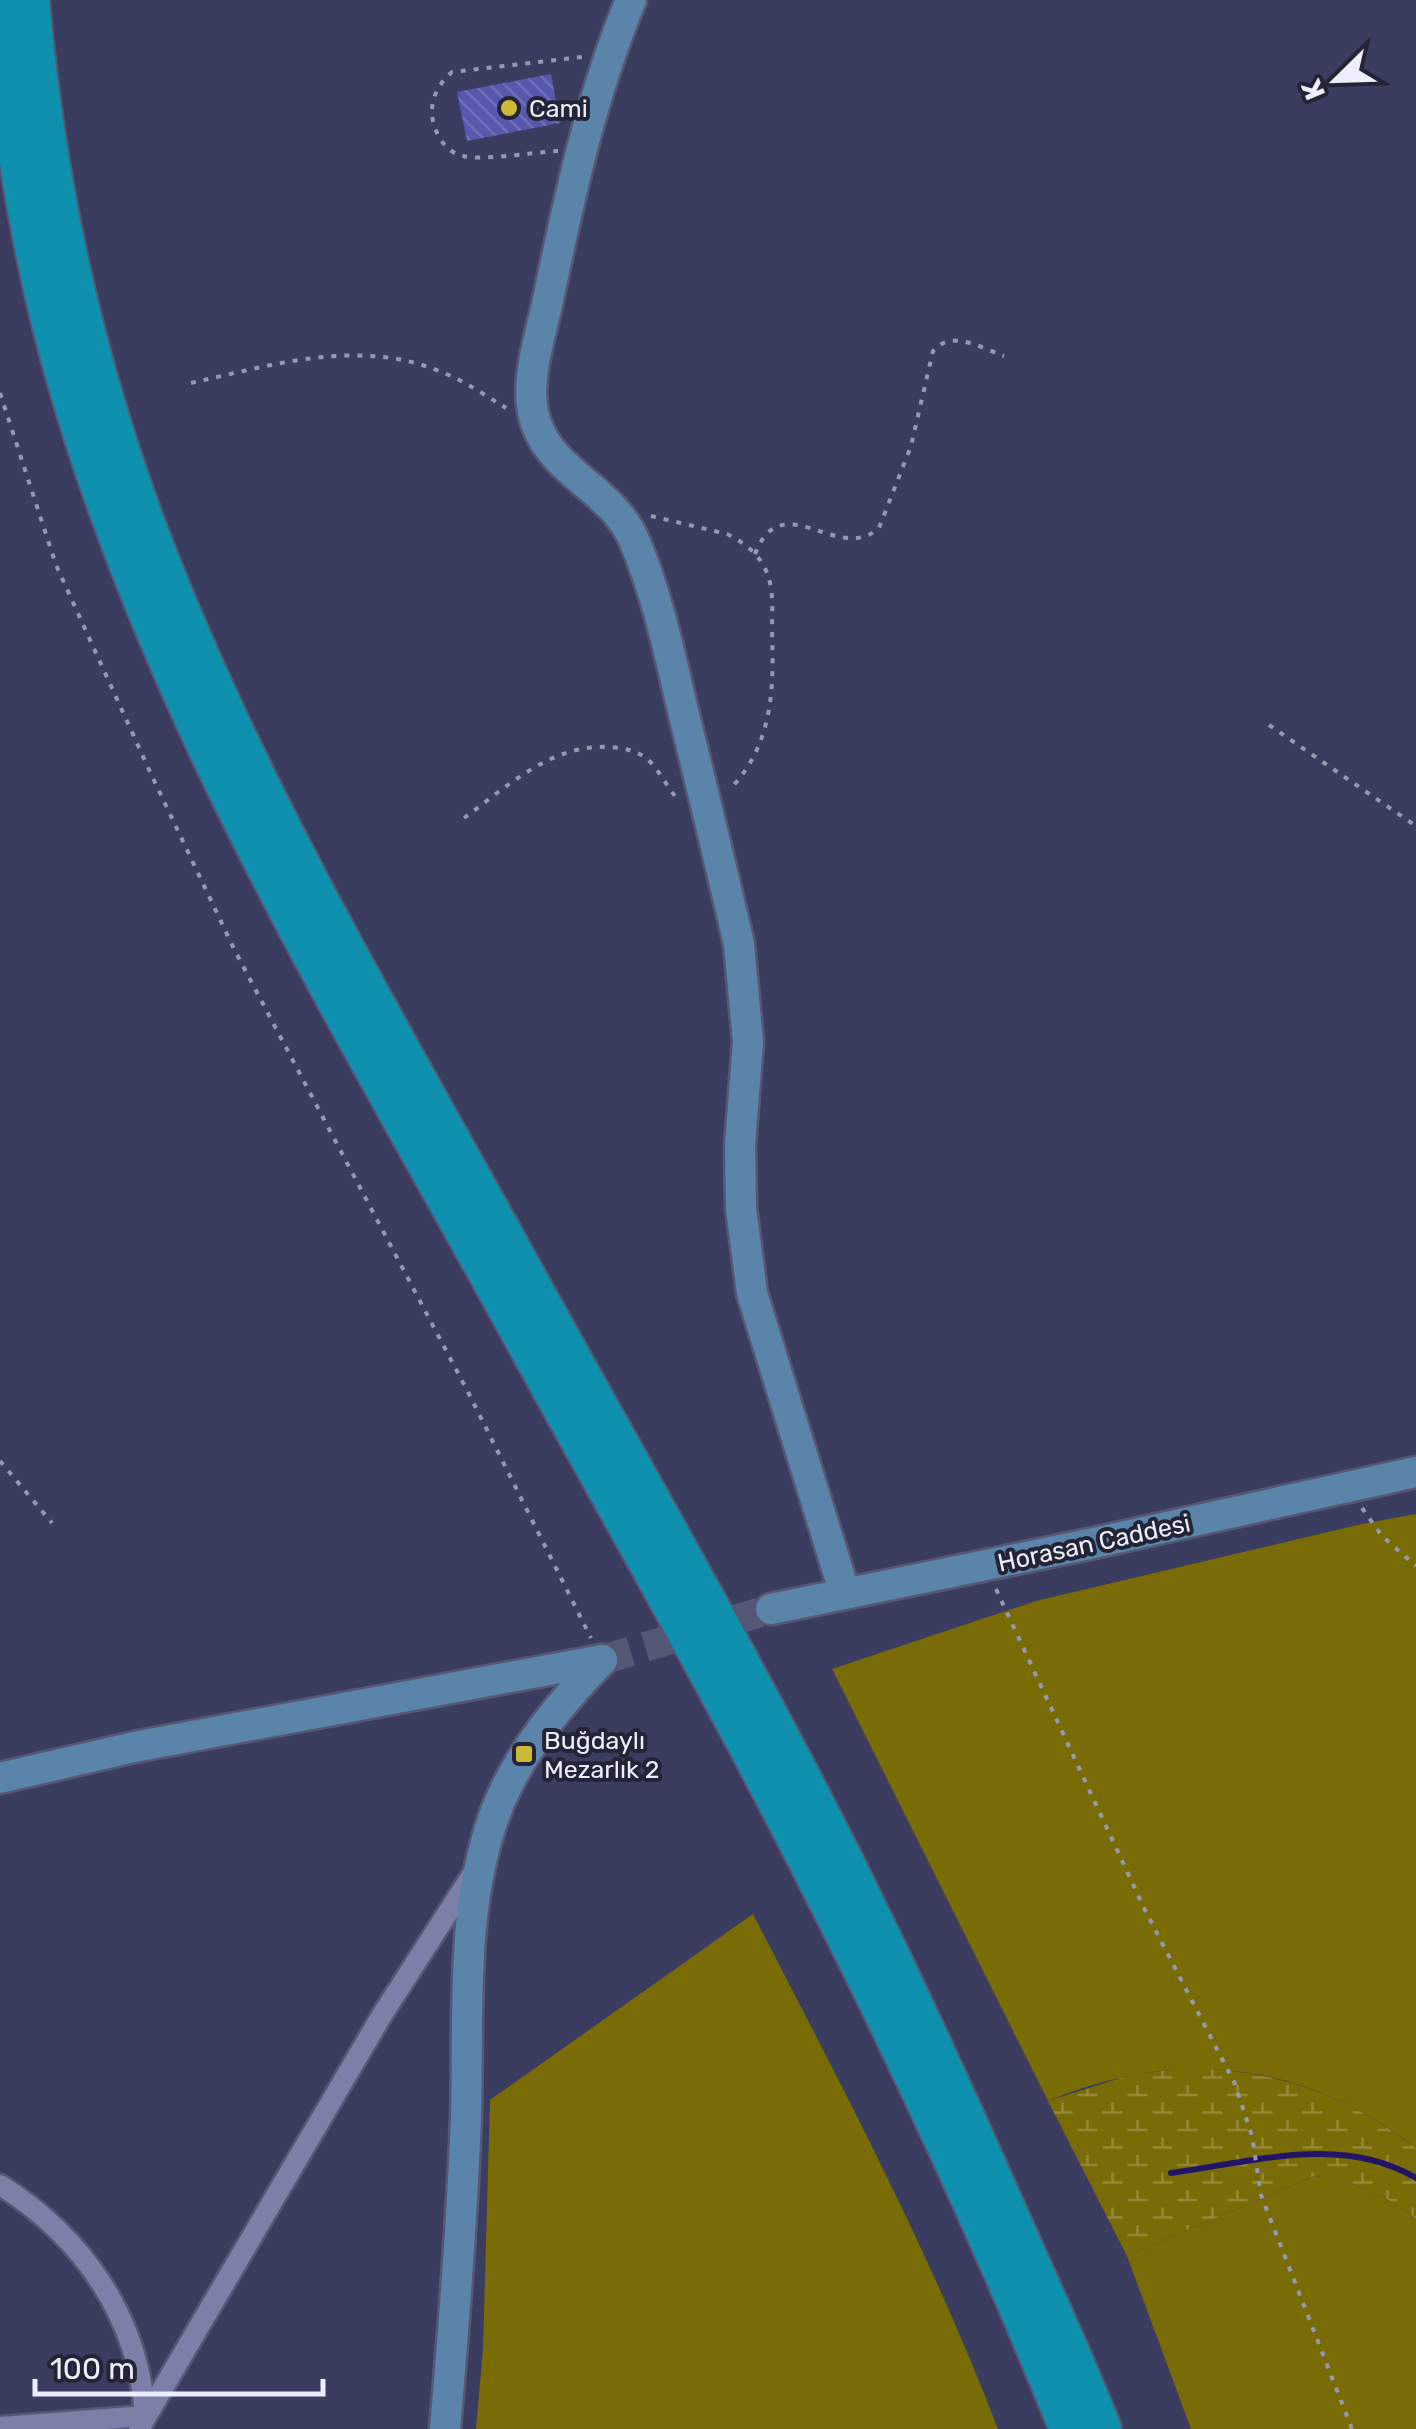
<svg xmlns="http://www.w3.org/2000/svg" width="1416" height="2429" viewBox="0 0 1416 2429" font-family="Rubik,sans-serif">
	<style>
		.green { fill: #796b05 }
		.wetland { fill: url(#wetland-marsh) }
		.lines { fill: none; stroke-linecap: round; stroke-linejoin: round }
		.stream { stroke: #221567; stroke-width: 6 }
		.building { fill: url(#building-back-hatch) }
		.secondary-tunnel { stroke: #555777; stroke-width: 30; stroke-dasharray: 30 15; stroke-linecap: butt }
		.street-casing { stroke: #565774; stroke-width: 25 }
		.secondary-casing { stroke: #565774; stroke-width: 35 }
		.highway-casing { stroke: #565774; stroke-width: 42 }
		.path { stroke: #9799b1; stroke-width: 4; stroke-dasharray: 5 8; stroke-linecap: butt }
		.street { stroke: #7c7fa8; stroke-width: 20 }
		.secondary { stroke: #5b84aa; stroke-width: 30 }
		.highway { stroke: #0f90af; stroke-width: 38 }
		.poi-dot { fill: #cdb938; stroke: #232536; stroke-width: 4 }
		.labels { text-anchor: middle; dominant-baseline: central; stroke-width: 8; stroke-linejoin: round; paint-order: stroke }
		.poi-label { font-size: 25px; fill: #eceefc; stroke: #232536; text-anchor: start }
		.street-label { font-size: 25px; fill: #eceefc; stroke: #232536 }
	</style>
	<defs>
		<pattern id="wetland-marsh" width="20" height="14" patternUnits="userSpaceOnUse" patternTransform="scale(2.5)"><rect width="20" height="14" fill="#796b05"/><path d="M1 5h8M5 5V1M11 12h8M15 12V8" fill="none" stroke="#938837"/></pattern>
		<pattern id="building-back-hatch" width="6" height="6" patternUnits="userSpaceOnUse" patternTransform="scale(2.5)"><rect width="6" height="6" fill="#5757ad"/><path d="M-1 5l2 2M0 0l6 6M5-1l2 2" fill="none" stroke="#6f6fb9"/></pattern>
	</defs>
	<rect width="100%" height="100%" fill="#3a3c60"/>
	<!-- green -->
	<g class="green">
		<path d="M1416,1514V2148C1304,2062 1179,2046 1048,2101L832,1669L1036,1601L1362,1524Z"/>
		<path d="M753,1914C840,2083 930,2251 998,2429H476L483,2348L490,2100Z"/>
		<path d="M1314,2176C1353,2181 1386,2194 1416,2219V2429H1191L1127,2256Z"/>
	</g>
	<!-- wetland -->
	<path class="wetland" d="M1186,2068C1277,2070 1344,2093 1416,2148V2219C1386,2194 1353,2181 1314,2176L1127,2256L1048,2101L1130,2075Z"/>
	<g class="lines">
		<!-- stream -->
		<path class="stream" d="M1171,2173C1253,2162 1341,2134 1416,2178"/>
	</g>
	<!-- building -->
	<polygon class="building" points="551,74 560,123 467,141 457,92"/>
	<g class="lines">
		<!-- secondary-tunnel -->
		<polyline class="secondary-tunnel" points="602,1660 771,1609"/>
		<!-- street casing -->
		<g class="street-casing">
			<g id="street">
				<path d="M0,2185C83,2237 139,2318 145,2416L0,2427"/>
				<polyline points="139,2429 382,2015 474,1872"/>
			</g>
		</g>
		<!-- secondary casing -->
		<g class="secondary-casing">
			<g id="secondary">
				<path d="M631,0C591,96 569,198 548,300C541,334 526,377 533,412C545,472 611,486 634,540C658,596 670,656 684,715C703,791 721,867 739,944L748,1042L740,1145L741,1208L752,1293L845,1594"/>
				<polyline points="771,1609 1094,1543 1416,1472"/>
				<polyline points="0,1778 134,1747 602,1660"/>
				<path d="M445,2429C454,2325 462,2221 466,2117C469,2012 459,1900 500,1801C524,1746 561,1703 602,1660"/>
			</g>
		</g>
		<!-- highway casing -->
		<g class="highway-casing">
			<g id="highway">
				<path d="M30,0C46,187 87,373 155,548C252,798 391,1030 520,1265C628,1461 740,1655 841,1855C901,1975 957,2097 1011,2220C1042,2289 1074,2358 1102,2429"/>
				<path d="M0,8C12,137 32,265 69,389C165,720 347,1017 512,1317C580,1442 651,1566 719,1692C848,1931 967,2177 1069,2429"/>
			</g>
		</g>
		<!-- path -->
		<g class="path">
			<path d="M558,151C534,152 483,161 463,156C447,153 436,136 433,121C429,102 437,85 452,72L582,57"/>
			<path d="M191,383C272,365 358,338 439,371C463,380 485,395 506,408"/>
			<polyline points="0,393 56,565 151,774 234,949 468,1392 591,1638"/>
			<path d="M651,516L727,534C741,541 754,550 762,563C775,584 772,608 772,631C774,690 773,745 729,790"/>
			<path d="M755,554C782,484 838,565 879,528L911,446L933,351C952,329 981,348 1004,356"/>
			<polyline points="1269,725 1416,826"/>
			<path d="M464,818C508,786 551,744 609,747C622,748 635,750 646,758C660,770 667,788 680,802"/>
			<polyline points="0,1461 52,1523"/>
			<polyline points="1362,1508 1382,1536 1416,1566"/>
			<polyline points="996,1589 1144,1908 1235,2084 1252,2136 1261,2195 1352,2429"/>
		</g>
		<!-- street -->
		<use href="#street" class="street"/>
		<!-- secondary -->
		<use href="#secondary" class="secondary"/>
		<!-- highway -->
		<use href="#highway" class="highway"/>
	</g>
	<!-- markers -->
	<g class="poi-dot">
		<circle cx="509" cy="108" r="10"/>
		<rect x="514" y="1744" width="20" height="20" rx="5"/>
	</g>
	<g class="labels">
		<!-- poi labels -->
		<g class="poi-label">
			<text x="529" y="108">Cami</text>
			<text x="544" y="1740">Buğdaylı<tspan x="544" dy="29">Mezarlık 2</tspan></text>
		</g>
		<!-- street labels -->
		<g class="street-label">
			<text transform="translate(1094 1543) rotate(-12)">Horasan Caddesi</text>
		</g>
	</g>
	<!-- north arrow -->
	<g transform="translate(1336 80) rotate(247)" stroke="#232536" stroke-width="8" paint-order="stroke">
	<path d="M0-8L18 38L0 25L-18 38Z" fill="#eceefc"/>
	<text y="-15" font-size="28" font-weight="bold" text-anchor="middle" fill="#eceefc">K</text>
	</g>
	<!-- scale -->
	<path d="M35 2379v15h288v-15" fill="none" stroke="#eceefc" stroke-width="5"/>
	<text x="50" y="2379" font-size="30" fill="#eceefc" stroke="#232536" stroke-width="8" paint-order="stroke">100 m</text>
</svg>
